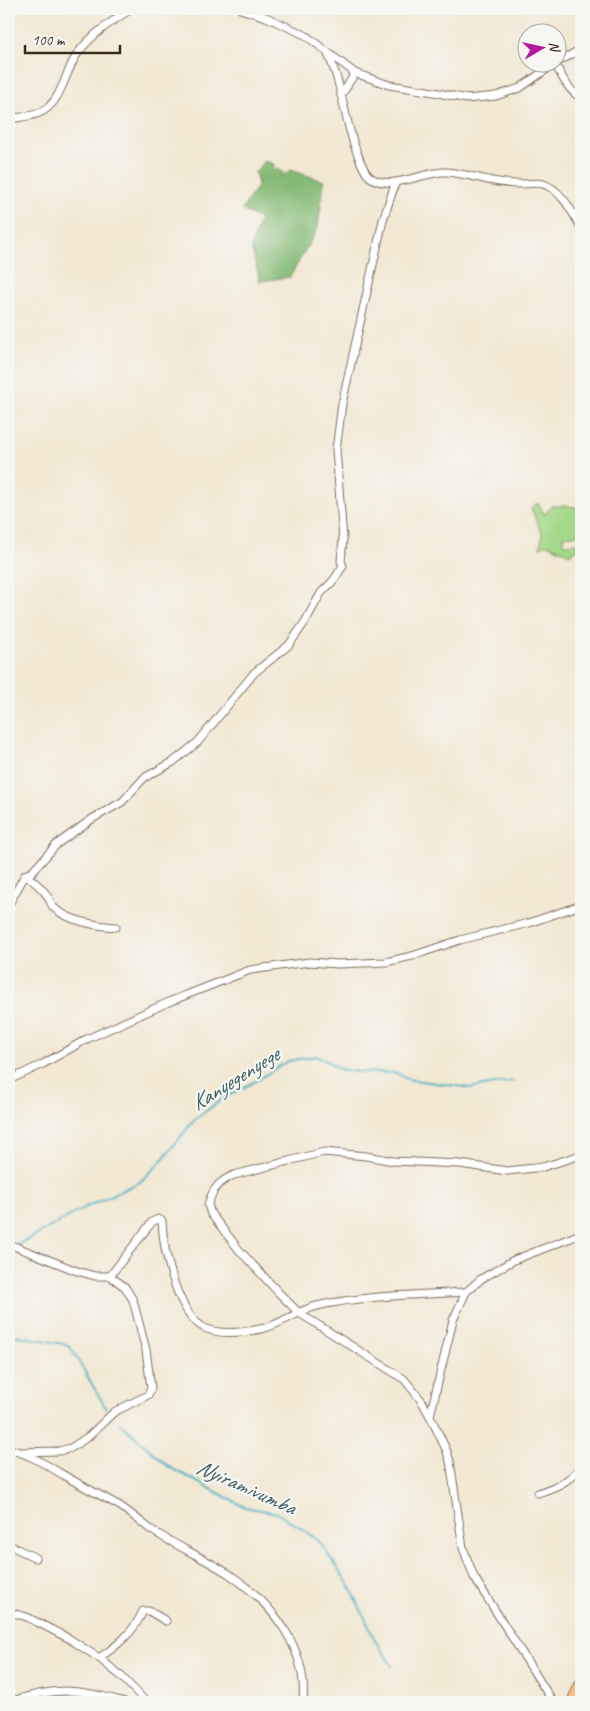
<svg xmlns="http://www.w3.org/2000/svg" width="590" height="1711" viewBox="0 0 590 1711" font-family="Caveat,sans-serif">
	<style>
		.green { fill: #a4d989; stroke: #708254 }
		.forest { fill: #83b975; stroke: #5f724a }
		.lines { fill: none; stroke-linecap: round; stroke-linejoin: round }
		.stream { stroke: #42adc1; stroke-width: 2 }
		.minor-casing { stroke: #7b6c5d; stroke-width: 9 }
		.highway-casing { stroke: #7b6c5d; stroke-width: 12 }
		.minor { stroke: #fff; stroke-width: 7 }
		.highway { stroke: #f6be87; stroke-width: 10 }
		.labels { text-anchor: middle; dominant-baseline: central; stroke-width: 4.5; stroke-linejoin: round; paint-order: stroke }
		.water-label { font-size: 22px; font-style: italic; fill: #3e5e5f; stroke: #f6f6f2 }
	</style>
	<rect width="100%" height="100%" fill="#f6f6f2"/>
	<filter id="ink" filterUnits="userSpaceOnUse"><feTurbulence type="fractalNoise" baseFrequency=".02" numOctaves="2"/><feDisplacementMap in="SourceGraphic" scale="10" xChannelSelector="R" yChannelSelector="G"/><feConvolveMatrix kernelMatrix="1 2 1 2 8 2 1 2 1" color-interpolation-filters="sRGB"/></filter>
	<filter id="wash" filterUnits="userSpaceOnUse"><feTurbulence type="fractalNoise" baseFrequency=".0096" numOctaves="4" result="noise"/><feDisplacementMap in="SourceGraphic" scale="20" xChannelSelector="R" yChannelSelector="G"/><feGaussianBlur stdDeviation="1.12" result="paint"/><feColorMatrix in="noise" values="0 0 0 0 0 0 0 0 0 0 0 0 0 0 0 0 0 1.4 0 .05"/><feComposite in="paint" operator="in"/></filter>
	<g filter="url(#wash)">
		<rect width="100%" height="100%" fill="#f2e8d3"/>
		<!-- green -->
		<polygon class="green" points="538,503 545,515 551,506 568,506 580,508 581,534 563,536 564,544 579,543 581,547 570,554 547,544 540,548 542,534 531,508"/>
		<!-- forest -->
		<polygon class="forest" points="265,161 274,164 273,170 278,169 283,172 280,177 291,170 324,181 318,228 290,277 260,281 251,247 260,219 242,210 258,185 255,172"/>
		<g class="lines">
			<!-- stream -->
			<g class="stream">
				<polyline points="9,493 15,482"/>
				<polyline points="17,1245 40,1233 84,1208 140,1182 158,1165 195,1119 224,1098 254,1082 288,1061 316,1056 327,1061 339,1069 357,1072 397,1073 407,1079 470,1088 514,1081"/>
				<polyline points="9,1334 69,1345 106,1408"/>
				<polyline points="120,1423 169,1467 245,1507 277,1513 298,1526 319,1541 351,1588 375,1640 392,1666"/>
			</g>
		</g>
	</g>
	<g filter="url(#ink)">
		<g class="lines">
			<!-- minor casing -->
			<g class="minor-casing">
				<g id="minor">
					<polyline points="240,9 266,17 305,35 355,73 389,85 434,92 467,99 496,96 520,88 557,62"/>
					<path d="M327,52C342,83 344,118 356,150C359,158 362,167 367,174C385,195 425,170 447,172C472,174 496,185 522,184C531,184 540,181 548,186C563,193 573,214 581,227"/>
					<polyline points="558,62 581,49"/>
					<path d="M555,64C562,77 568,90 581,98"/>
					<polyline points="341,96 355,73"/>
					<path d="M9,119C19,117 30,117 39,113C62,104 64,72 78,53C91,35 112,21 131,9"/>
					<path d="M25,875C34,881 42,887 48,897C50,900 51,904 53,907C67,921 98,926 116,927"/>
					<polyline points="9,904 25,875 32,872 57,844 92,819 122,802 144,778 173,762 198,742 254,673 289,645 305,622 321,593 333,581 343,566 341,561 343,539 336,450 342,404 383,220 395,184"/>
					<polyline points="9,1080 43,1064 87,1039 171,1001 250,970 309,962 338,964 386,962 412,956 460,940 529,923 581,905"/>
					<polyline points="9,1244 77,1271 95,1276 110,1276 125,1287 133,1300 146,1350 151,1388 148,1395 114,1412 89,1436 71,1448 59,1451 20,1452"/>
					<path d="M110,1276L152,1222L158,1219L162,1221C163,1249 176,1309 201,1326C218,1337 247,1332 265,1328C283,1323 299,1310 317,1306C366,1295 417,1295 466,1292"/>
					<path d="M430,1416L421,1400L404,1379L299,1313L279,1293L240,1251L211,1214L208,1205C212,1190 219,1181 234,1175L324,1152L366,1156L394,1161L460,1164L507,1171L543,1167L581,1155"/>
					<path d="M9,1449C30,1454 48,1466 67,1477C84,1487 102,1496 120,1506C130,1513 140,1521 150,1529C176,1546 204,1558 229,1574C272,1603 308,1648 303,1702"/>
					<path d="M538,1493C555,1487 570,1482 581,1466"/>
					<polyline points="9,1545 36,1558"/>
					<polyline points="9,1612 27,1617 68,1638 99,1658 122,1677 146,1702"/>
					<path d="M99,1658C117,1646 134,1632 143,1611H149L166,1621"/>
					<path d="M10,1702C56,1686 80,1689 125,1702"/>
					<polyline points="553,1702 474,1577 463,1548 450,1461 446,1449 430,1416 453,1320 466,1292 481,1279 514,1260 581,1234"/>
				</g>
			</g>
			<!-- highway casing -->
			<g class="highway-casing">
				<polyline id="highway" points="572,1702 581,1683"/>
			</g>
			<!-- minor -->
			<use href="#minor" class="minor"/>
			<!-- highway -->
			<use href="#highway" class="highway"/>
		</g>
	</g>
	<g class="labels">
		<!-- water labels -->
		<g class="water-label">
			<text transform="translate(235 1079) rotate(-32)">Kanyegenyege</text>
			<text transform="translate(246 1487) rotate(24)">Nyiramivumba</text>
		</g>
	</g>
	<!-- margin -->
	<rect width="590" height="1711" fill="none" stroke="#f6f6f2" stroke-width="30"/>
	<!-- north arrow -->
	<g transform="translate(542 48) rotate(81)"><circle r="24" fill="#f6f6f2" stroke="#aba49d"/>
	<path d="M0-4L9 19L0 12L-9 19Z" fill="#b5179e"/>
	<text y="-8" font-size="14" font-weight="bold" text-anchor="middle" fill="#3b2a1e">N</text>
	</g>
	<!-- scale -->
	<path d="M25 45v8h95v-8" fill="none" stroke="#3b2a1e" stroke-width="2.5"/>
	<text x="32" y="45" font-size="15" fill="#3b2a1e" stroke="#f6f6f2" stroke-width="4" paint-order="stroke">100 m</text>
</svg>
